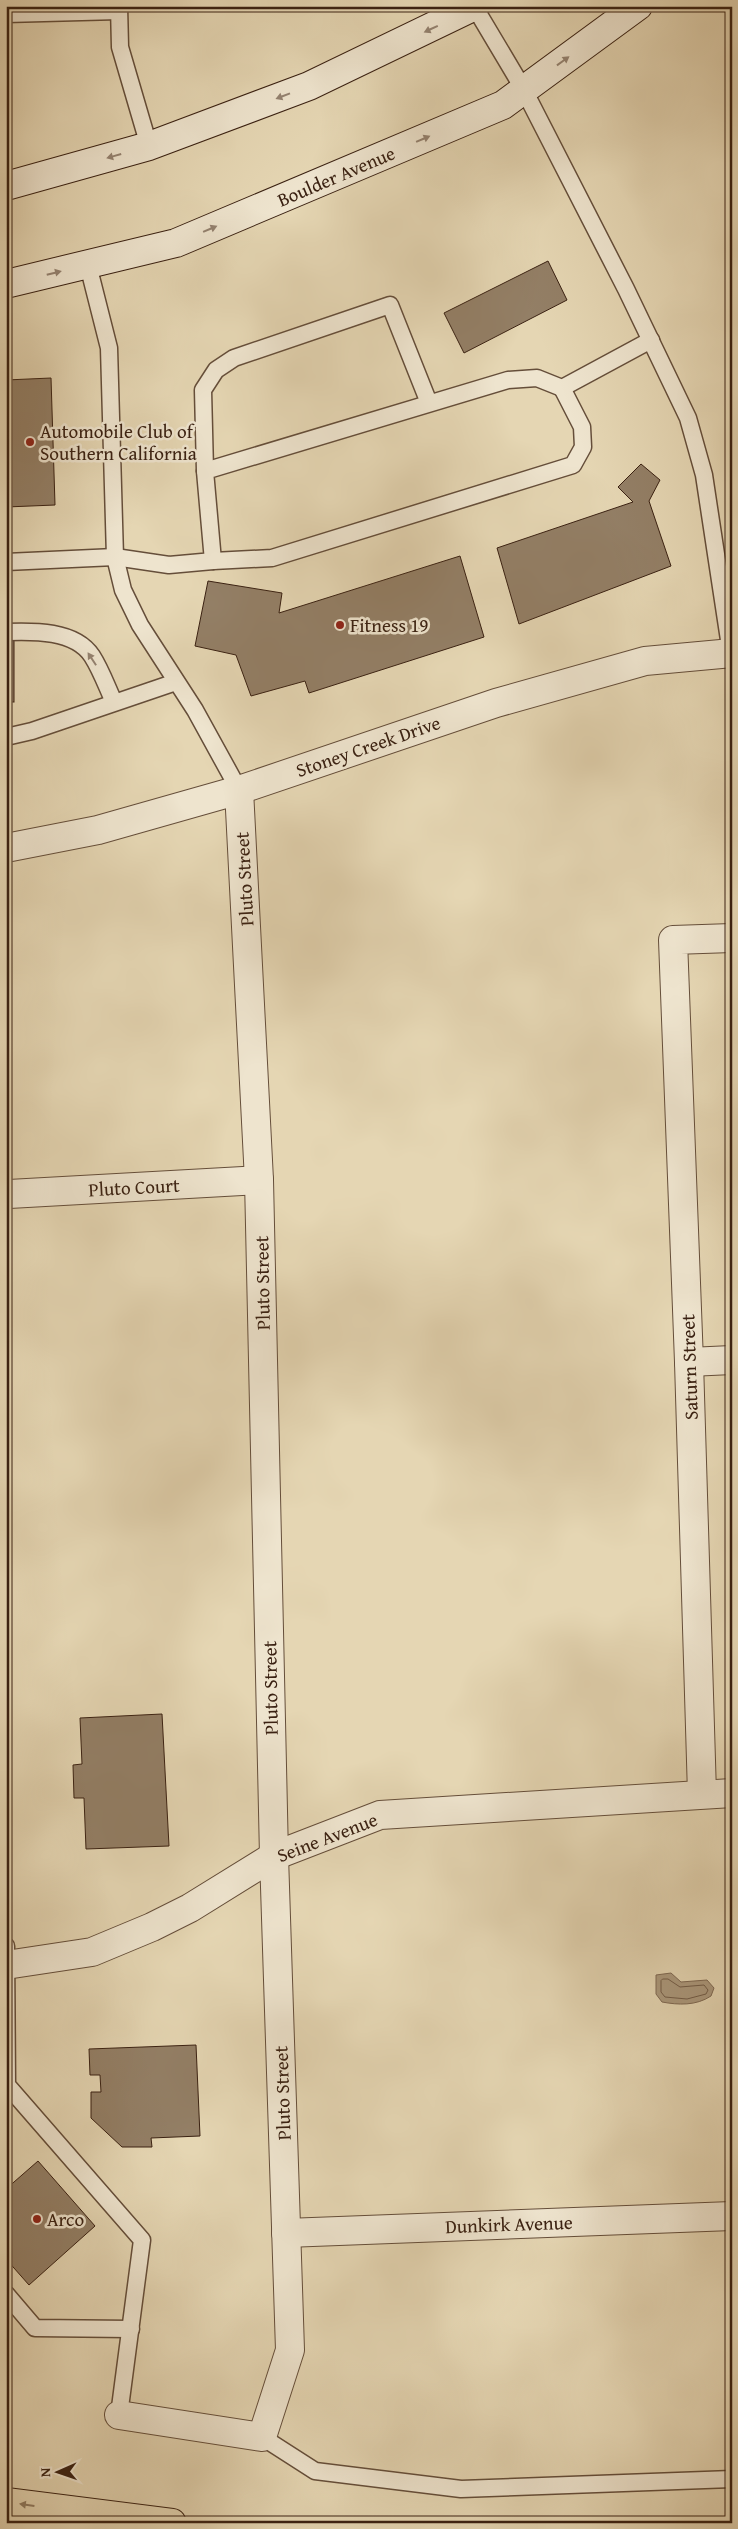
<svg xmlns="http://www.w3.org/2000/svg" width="738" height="2529" viewBox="0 0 738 2529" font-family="'Gentium Book Plus',serif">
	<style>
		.water { fill: #ab987c; stroke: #7e6852 }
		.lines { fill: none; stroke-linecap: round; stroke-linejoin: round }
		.shore { stroke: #725c47; stroke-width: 1 }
		.building { fill: #937f66; stroke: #3a2112 }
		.service-casing { stroke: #654e3a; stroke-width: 19 }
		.minor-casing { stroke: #654e3a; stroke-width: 30 }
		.secondary-casing { stroke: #3a2112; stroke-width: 30 }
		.motorway-casing { stroke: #3a2112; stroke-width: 30 }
		.service { stroke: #eee4ce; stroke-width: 16 }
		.minor { stroke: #eee4ce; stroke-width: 28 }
		.secondary { stroke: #eee4ce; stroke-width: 28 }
		.motorway { stroke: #e5d6b3; stroke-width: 28 }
		.oneway { fill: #948270 }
		.oneway2 { fill: #907c62 }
		.poi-dot { fill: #8f2418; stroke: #eee4ce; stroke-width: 2 }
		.labels { text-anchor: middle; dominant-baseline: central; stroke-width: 5; stroke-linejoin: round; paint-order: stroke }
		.street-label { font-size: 19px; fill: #3a2112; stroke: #eee4ce }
		.poi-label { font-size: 19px; fill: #3a2112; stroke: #eee4ce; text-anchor: start }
	</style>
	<rect width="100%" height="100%" fill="#e5d6b3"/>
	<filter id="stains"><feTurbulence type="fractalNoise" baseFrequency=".004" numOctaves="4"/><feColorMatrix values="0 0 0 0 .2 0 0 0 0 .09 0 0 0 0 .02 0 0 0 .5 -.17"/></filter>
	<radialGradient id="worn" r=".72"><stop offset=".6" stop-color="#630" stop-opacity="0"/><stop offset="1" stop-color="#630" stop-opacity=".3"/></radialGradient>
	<!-- water -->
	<path class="water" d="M671,1973L681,1982L707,1980L714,1988L711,1996C696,2006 678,2005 662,2002L656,1994V1975Z"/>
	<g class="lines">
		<!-- shore -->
		<polygon class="shore" points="663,1979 668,1979 680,1987 704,1985 708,1990 706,1994 687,1999 665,1997 661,1992 661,1981"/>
	</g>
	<!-- building -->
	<g class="building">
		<polygon points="548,261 567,300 464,353 444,313"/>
		<polygon points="51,378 55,505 6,507 6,380"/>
		<polygon points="641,464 660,480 649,501 671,566 519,624 497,548 633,502 618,487"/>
		<polygon points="460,556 484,637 309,693 305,681 251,696 236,655 195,646 208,581 282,593 279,613"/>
		<rect x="6" y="639" width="8" height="63"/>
		<polygon points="162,1714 169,1846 86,1849 84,1798 74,1798 73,1765 82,1764 80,1718"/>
		<polygon points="196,2045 200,2136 151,2138 152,2147 122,2147 91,2118 91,2092 101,2092 100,2075 90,2075 89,2049"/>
		<polygon points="38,2161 95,2226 29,2285 6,2259 6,2189"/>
	</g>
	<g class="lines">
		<!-- service casing -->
		<g class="service-casing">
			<g id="service">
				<polyline points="119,6 120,47 149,146"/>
				<polyline points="474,6 524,90 626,289 688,418 704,475 731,653"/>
				<polyline points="6,14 119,11"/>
				<polyline points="88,265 109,348 115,557 123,590 140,625 195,710 239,790"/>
				<polyline points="205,471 203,390 216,370 234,358 390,305 429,403"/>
				<polyline points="213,561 272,558 573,465 583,447 582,427 562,388"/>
				<polyline points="6,562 115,557 169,565 213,561 205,471 508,380 537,378 562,388 651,340"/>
				<path d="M6,632C33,631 75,630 92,656C101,670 107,687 114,702"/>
				<polyline points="6,737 32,731 176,682"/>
				<polyline points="6,1946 7,2085 142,2240 119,2415"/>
				<polyline points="6,2294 35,2328 131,2329"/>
				<polyline points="262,2437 315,2471 461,2489 732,2479"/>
			</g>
		</g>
		<!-- minor casing -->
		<g class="minor-casing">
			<g id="minor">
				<polyline points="6,848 98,830 239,790 496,703 645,661 732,653"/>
				<polyline points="9,1194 259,1180"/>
				<polyline points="689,1362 732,1360"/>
				<polyline points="702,1794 689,1362 673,940 732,938"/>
				<polyline points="6,1965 92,1952 152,1927 190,1908 274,1856 380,1815 732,1793"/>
				<polyline points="286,2233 732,2216"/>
				<polyline points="119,2415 262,2437 290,2350 274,1856 259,1180 239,790"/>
			</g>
		</g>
		<!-- secondary casing -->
		<g class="secondary-casing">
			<g id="secondary">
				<polyline points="6,186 149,146 309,86 475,6"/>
				<polyline points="6,284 176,243 503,105 638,6"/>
			</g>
		</g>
		<!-- motorway casing -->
		<g class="motorway-casing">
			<polyline id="motorway" points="6,2502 172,2523"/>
		</g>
		<!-- service -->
		<use href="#service" class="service"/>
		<!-- minor -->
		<use href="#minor" class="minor"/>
		<!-- secondary -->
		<use href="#secondary" class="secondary"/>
		<!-- motorway -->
		<use href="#motorway" class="motorway"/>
	</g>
	<!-- one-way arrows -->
	<defs><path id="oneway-solid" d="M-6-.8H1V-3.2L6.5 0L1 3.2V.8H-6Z" transform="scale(1.25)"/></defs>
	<g class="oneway">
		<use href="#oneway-solid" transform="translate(431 29) rotate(155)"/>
		<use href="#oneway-solid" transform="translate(563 61) rotate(-36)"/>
		<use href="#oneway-solid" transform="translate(283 96) rotate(159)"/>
		<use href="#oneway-solid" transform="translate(423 139) rotate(-23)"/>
		<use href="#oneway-solid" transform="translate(114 156) rotate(164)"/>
		<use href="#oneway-solid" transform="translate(210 229) rotate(-23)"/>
		<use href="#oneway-solid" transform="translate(54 273) rotate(-14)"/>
		<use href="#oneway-solid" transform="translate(92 659) rotate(-123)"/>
	</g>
	<use class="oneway2" href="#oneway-solid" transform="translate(27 2505) rotate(-172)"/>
	<!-- markers -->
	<g class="poi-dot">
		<circle cx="30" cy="442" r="5"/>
		<circle cx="340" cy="625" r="5"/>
		<circle cx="37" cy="2219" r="5"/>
	</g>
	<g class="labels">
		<!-- street labels -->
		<g class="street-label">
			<text transform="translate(336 176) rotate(-23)">Boulder Avenue</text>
			<text transform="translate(368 746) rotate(-19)">Stoney Creek Drive</text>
			<text transform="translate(244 879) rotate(-93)">Pluto Street</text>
			<text transform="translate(134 1187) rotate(-3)">Pluto Court</text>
			<text transform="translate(262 1283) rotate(-91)">Pluto Street</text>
			<text transform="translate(689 1367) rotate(-92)">Saturn Street</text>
			<text transform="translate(270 1688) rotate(-91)">Pluto Street</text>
			<text transform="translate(327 1837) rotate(-21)">Seine Avenue</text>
			<text transform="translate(282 2093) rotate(-92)">Pluto Street</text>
			<text transform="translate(509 2224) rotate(-2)">Dunkirk Avenue</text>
		</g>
		<!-- poi labels -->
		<g class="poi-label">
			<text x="40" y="431">Automobile Club of<tspan x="40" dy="22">Southern California</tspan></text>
			<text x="350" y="625">Fitness 19</text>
			<text x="47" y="2219">Arco</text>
		</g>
	</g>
	<!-- margin -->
	<rect width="738" height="2529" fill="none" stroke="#e5d6b3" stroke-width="25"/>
	<rect x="8" y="8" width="723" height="2514" fill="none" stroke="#3a2112" stroke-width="2.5"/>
	<rect x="12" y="12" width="713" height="2504" fill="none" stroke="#3a2112"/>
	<!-- north arrow -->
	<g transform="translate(58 2472) rotate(268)" stroke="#eee4ce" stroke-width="4" paint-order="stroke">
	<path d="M0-4L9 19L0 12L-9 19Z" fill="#3a2112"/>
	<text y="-8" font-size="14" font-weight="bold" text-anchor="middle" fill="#3a2112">N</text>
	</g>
	<rect width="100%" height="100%" filter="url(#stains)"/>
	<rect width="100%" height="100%" fill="url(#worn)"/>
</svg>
